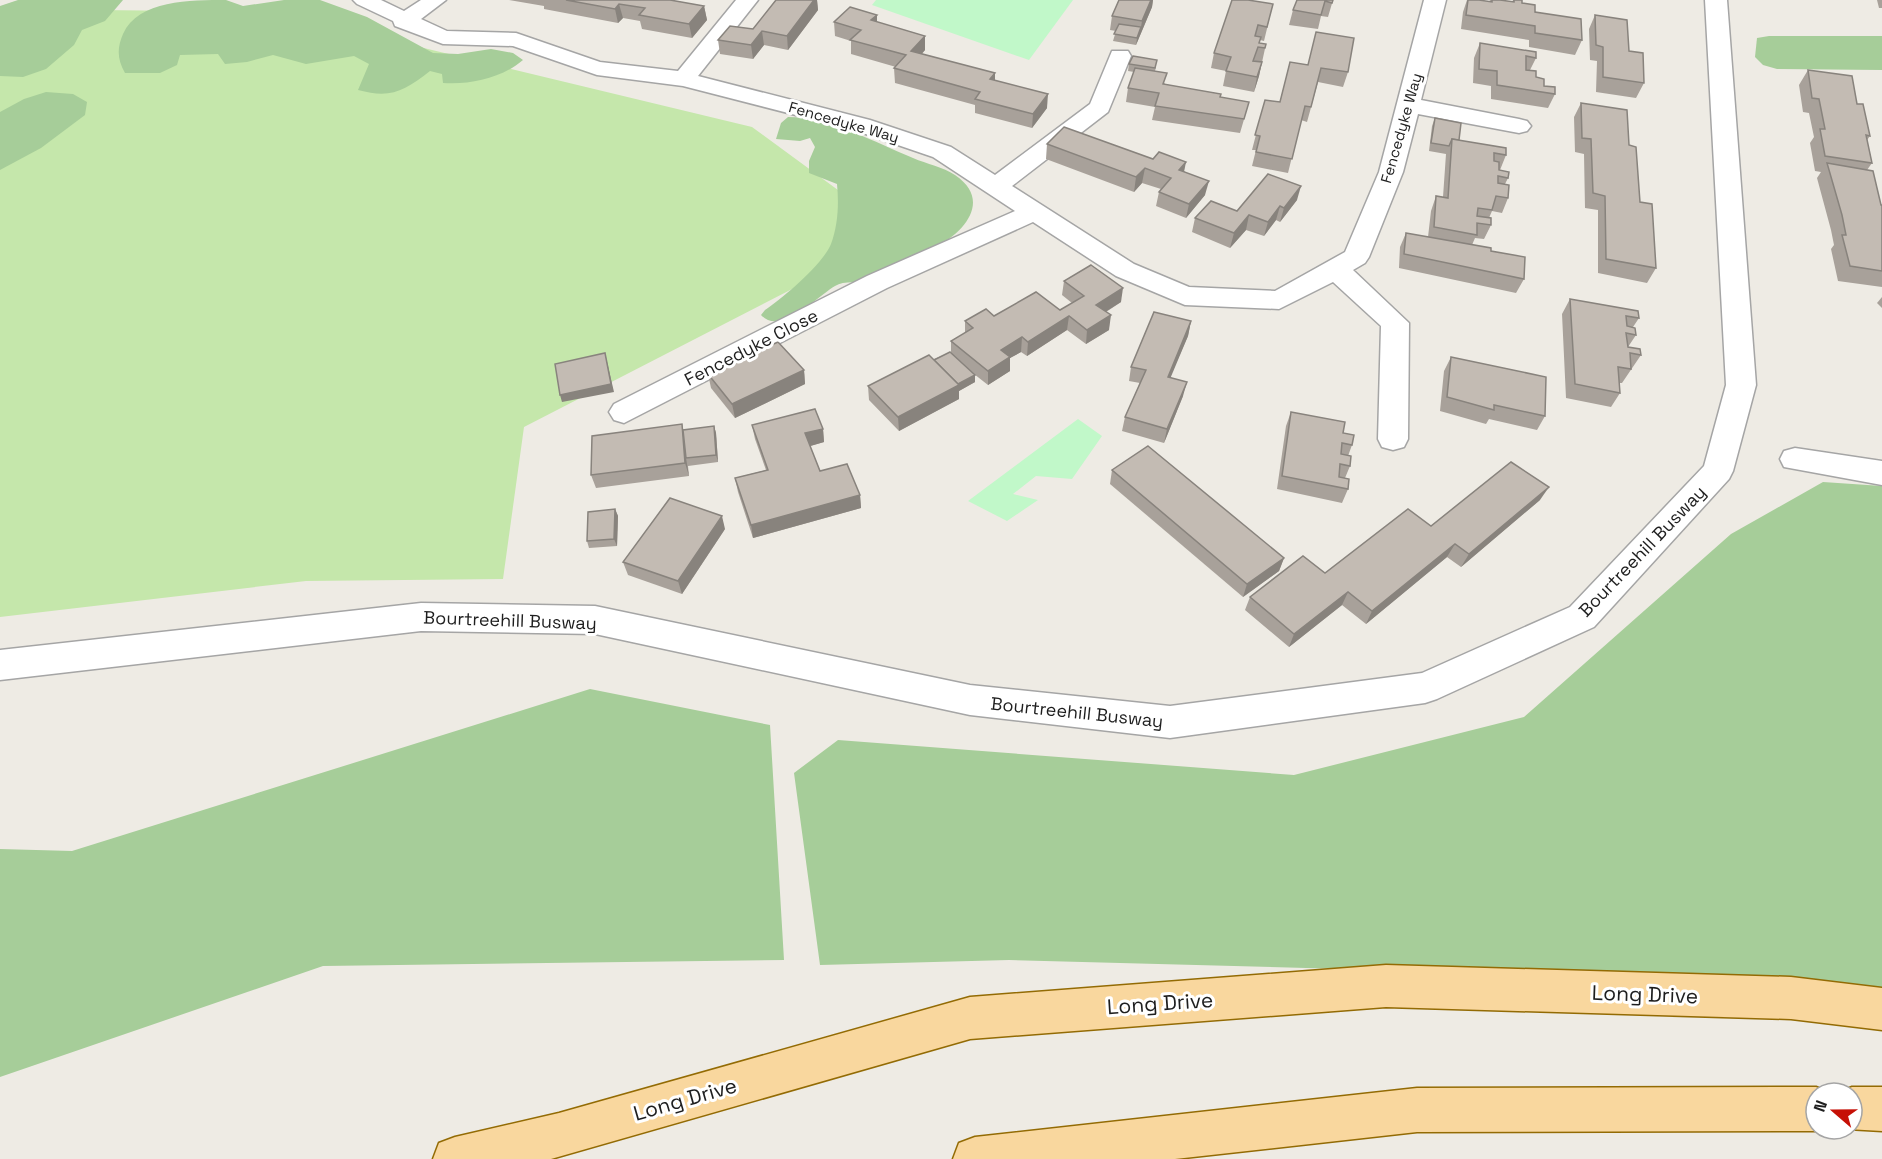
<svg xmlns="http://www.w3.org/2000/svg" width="1882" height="1159" viewBox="0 0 1882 1159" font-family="'Space Grotesk',sans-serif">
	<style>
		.grass { fill: #c5e7ab }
		.forest { fill: #a6cd99 }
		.park { fill: #c1f8c9 }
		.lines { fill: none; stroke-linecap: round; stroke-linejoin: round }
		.minor-casing { stroke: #a5a5a5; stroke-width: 3 }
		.major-casing { stroke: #936b04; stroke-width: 3 }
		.minor { fill: #fff; fill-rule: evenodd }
		.major { fill: #f9d79e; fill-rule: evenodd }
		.wall { fill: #a8a19a }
		.shaded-wall { fill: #88837d }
		.building { fill: #c3bbb3; stroke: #88837d; stroke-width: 1.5 }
		.labels { text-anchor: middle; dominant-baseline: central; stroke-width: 6; stroke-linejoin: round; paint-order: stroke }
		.far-street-label { font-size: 15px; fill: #1e1e1e; stroke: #fff }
		.street-label { font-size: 18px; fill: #1e1e1e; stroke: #fff }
		.near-street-label { font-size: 21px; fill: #1e1e1e; stroke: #fff }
	</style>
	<rect width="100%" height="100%" fill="#eeebe4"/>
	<!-- grass -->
	<polygon class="grass" points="0,9 193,11 378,37 752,127 872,215 905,231 524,427 503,579 306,581 0,617"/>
	<!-- forest -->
	<g class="forest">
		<polygon points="18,0 123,0 105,21 82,30 74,45 46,69 23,77 0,76 0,6"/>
		<path d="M226,0L243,6L284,0H320L367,17L433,53L458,54L491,49L513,53L523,60C502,78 470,85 443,83L442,74L430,71C404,91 391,99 358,90L369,64L354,56L306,64L273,55L247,62L225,64L218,54L180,55L177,65L160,73H125C117,59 117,48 123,34C138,0 191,0 226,0Z"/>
		<polygon points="1769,36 1882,36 1882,70 1777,69 1763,65 1755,57 1757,38"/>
		<polygon points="46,92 73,94 87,102 85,115 41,148 0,170 0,112 24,99"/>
		<path d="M788,117C828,117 877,143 913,158C927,164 943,167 955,175C992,200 965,232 936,247C924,254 910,256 898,262C888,267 880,274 870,279C860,284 844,280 835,286C819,295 780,337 761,315L765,310C783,298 823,264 831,244C838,225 839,204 837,184L809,173V161L815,147L810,138L800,141L776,139L781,123Z"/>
		<polygon points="1823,482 1882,486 1882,995 1789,981 1009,960 820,965 794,773 838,740 1294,775 1524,717 1731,534"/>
		<polygon points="590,689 770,725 784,960 323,966 0,1077 0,849 72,851"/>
	</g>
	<!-- park -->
	<g class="park">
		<polygon points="876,0 1073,0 1029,60 872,5"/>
		<polygon points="1078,419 1102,436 1072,479 1036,476 1013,494 1038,500 1007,521 968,501"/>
	</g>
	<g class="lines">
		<!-- minor casing -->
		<g class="minor-casing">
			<g id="minor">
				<polygon points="353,0 381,0 404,11 421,0 446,0 421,19 447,31 516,33 600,62 678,71 736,0 758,0 698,76 870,120 951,147 995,175 1090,104 1112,51 1128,51 1131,56 1108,112 1012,186 1134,264 1189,287 1275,291 1345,252 1379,172 1424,0 1446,0 1421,100 1519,119 1527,121 1531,126 1527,131 1519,133 1418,114 1403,172 1369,257 1365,263 1353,270 1409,323 1408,439 1404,447 1393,450 1382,447 1378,439 1381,326 1333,282 1279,309 1185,305 1116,276 1033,222 887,288 624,423 614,420 609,412 614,404 867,276 1015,211 933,157 854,130 683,86 597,75 513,46 443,44 395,26 393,21 357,4"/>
				<polygon points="1705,0 1727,0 1756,385 1733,471 1729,479 1594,627 1437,699 1425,703 1170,738 970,715 595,634 421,631 0,680 0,650 421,603 595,606 970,685 1170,706 1422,673 1570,607 1704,466 1726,385"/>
				<polygon points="1795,448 1882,461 1882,485 1784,467 1780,459 1784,451"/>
			</g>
		</g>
		<!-- major casing -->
		<g class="major-casing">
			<g id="major">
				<polygon points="1386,965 1791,977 1882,988 1882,1030 1791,1019 1386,1007 970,1039 551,1159 433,1159 439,1143 455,1137 559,1113 970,997"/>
				<polygon points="1816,1087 1830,1093 1816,1093 1816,1129 1821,1129 1816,1131 1417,1132 1175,1159 953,1159 959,1143 975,1137 1417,1088"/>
				<polygon points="1852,1087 1882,1087 1882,1131 1847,1129 1852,1129 1852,1093 1838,1093"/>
			</g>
		</g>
		<!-- minor -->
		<use href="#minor" class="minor"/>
		<!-- major -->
		<use href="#major" class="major"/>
	</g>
	<!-- wall -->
	<g class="wall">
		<polygon points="509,0 670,0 704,6 707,20 692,38 642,29 640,21 623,18 618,23 544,9 544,6"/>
		<polygon points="776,0 817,0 818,10 788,50 764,45 753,59 720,54 718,40 753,29"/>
		<polygon points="1119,0 1153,0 1152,7 1136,45 1113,41 1116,31 1110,30 1112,16"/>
		<polygon points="1333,0 1328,17 1321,16 1318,29 1289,25 1293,10"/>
		<polygon points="1467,0 1489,2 1490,0 1500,0 1512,2 1513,0 1522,0 1522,3 1582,40 1575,55 1529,47 1529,40 1461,29 1463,12"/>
		<polygon points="1877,0 1882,0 1882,8 1879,8"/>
		<polygon points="1273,4 1264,41 1260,40 1260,43 1266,44 1259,76 1254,92 1223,86 1226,71 1211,68 1214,53"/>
		<polygon points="877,15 877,22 925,36 925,50 922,54 995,80 1047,108 1032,128 975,113 975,105 895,83 894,68 896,67 851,54 851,41 835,36 834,22"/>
		<polygon points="1595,15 1629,51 1644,83 1636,98 1596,92 1597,61 1590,60 1589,29"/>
		<polygon points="1480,43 1536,58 1530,70 1544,86 1555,94 1548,108 1491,99 1491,86 1473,83 1474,58"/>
		<polygon points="1290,62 1348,72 1343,87 1318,82 1307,122 1301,120 1288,173 1252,166 1256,150 1252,150 1265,100 1280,102"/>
		<polygon points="1129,64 1156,67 1155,71 1165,84 1220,97 1245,116 1240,133 1152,120 1155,107 1126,102 1128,88 1134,72 1128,71"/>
		<polygon points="1808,70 1857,104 1870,136 1867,140 1872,163 1867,170 1881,205 1882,205 1882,287 1838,281 1831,249 1834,245 1831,230 1817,178 1821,172 1815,171 1810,143 1814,137 1809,113 1803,112 1799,85"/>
		<polygon points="1581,103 1629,145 1640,202 1656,268 1647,283 1598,273 1598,210 1585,208 1584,154 1575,152 1574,117"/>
		<polygon points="1435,118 1459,140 1506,155 1500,170 1499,169 1508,178 1505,184 1508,198 1502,213 1492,211 1489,218 1491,225 1484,239 1475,238 1472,245 1491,251 1524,279 1516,293 1399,268 1400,247 1406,233 1428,237 1431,211 1436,196 1443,197 1446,154 1429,151 1432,126"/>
		<polygon points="1047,144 1184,171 1205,195 1186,218 1156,206 1159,192 1161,189 1142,183 1134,192 1046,159"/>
		<polygon points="1297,200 1280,222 1276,220 1264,236 1246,230 1230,248 1192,232 1195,218"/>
		<polygon points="1064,281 1121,302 1106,312 1109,330 1086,344 1067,330 1027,356 1021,352 1010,358 1010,371 988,385 974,374 975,375 975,382 959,391 959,399 899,431 869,400 868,386 951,352 951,341 965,333 965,321 994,316 1060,310 1072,303 1062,295"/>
		<polygon points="1882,297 1882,308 1877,303"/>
		<polygon points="1570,299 1639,318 1633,327 1636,335 1628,347 1641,355 1622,383 1619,383 1620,393 1611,407 1566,398 1562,314"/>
		<polygon points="1191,321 1188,336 1170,377 1183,396 1164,443 1122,431 1125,417 1140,383 1129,381 1131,367"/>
		<polygon points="1451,357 1545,416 1537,430 1489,419 1486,424 1440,411 1444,371"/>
		<polygon points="804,370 805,384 735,418 711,388 708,374"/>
		<polygon points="1291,412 1343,433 1352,445 1348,456 1350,466 1345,478 1348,489 1342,503 1277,489 1286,426"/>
		<polygon points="682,424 683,430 714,426 716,433 718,462 688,466 689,476 596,488 591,475"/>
		<polygon points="752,425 823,429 824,442 810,446 820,471 860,495 861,508 753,538 738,492 735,478 766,470 755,439"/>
		<polygon points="1112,470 1284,558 1279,571 1243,597 1110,484"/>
		<polygon points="1540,500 1461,567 1447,557 1366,624 1342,605 1289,647 1245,610 1250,597 1325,573 1431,526"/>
		<polygon points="615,509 618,516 617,546 589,548 587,541"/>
		<polygon points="725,529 682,594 628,575 623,562"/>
	</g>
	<!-- shaded-wall -->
	<g class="shaded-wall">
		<polygon points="814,0 817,0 818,10 788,50 787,36"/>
		<polygon points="1151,0 1153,0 1152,7 1136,45 1137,38 1141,27 1142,21"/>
		<polygon points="619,4 623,18 618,23 615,9"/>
		<polygon points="704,6 707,20 692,38 689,24"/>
		<polygon points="877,15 877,29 871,20"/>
		<polygon points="762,31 764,45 753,59 751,45"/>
		<polygon points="925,36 925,50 911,65 911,51"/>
		<polygon points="1262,62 1259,76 1254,92 1257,77"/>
		<polygon points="995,73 995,87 990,79"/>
		<polygon points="1048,94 1047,108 1032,128 1033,114"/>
		<polygon points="1186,162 1183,177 1179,170"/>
		<polygon points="1145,168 1142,183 1134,192 1136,177"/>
		<polygon points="1209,181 1205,195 1186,218 1189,204"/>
		<polygon points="1301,186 1297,200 1280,222 1284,208"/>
		<polygon points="1280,206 1276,220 1264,236 1268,222"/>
		<polygon points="1249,215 1246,230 1230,248 1234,233"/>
		<polygon points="1123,288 1121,302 1094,319 1096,305"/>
		<polygon points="1111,315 1109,330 1086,344 1087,330"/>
		<polygon points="1069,316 1067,330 1027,356 1028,342"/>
		<polygon points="1191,321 1188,336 1165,391 1168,377"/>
		<polygon points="1022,337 1021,352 1010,358 1010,371 988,385 988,371 1001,350"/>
		<polygon points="605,353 614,392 562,402 560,395"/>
		<polygon points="804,370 805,384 735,418 732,404"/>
		<polygon points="975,375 975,382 959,391 959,399 899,431 898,417"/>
		<polygon points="1187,382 1183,396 1164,443 1167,429"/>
		<polygon points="682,424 685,437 686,458 689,476 685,463"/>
		<polygon points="714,426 716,433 718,462 716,455"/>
		<polygon points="823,429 824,442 807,447 805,433"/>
		<polygon points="1549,487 1540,500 1461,567 1469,554"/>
		<polygon points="860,495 861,508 753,538 751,525"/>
		<polygon points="615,509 618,516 617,546 614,539"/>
		<polygon points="722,516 725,529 682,594 678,581"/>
		<polygon points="1455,544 1447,557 1366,624 1372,611"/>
		<polygon points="1284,558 1279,571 1243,597 1247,584"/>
		<polygon points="1348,592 1342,605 1289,647 1294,634"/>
	</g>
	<!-- building -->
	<g class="building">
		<polygon points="566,0 670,0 704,6 689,24 639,15 645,8 619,4 615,9"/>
		<polygon points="776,0 814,0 787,36 762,31 751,45 718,40 730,26 753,29"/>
		<polygon points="1119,0 1151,0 1142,21 1112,16"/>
		<polygon points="1232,0 1248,0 1273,4 1267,27 1258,25 1255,36 1261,37 1259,43 1266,44 1265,48 1258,47 1253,61 1262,62 1257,77 1226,71 1231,57 1214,53"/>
		<polygon points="1297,0 1333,0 1332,3 1325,1 1321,15 1293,10"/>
		<polygon points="1468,0 1479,0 1492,2 1492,0 1500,0 1514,2 1514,0 1522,0 1522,3 1535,5 1535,12 1581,19 1582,40 1535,33 1535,26 1466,15"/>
		<polygon points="850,7 877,15 871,20 925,36 911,51 995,73 990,79 1048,94 1033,114 975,99 980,92 894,68 906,55 850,40 861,30 834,22"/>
		<polygon points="1595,15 1627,20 1629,51 1643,53 1644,83 1603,77 1603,47 1596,45"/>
		<polygon points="1119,24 1141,27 1137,38 1114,34"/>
		<polygon points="1316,32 1354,38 1348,72 1321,68 1311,107 1305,106 1292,159 1256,152 1260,136 1255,135 1265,100 1280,102 1290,62 1308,65"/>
		<polygon points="1480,43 1536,52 1536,58 1526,56 1526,70 1536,71 1536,77 1544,79 1544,86 1555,87 1555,94 1497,85 1497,71 1479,69"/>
		<polygon points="1133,56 1157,60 1155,68 1129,64"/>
		<polygon points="1135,68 1167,73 1163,84 1221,94 1220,97 1249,102 1244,119 1155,106 1159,93 1128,88"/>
		<polygon points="1808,70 1852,76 1857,104 1863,104 1870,136 1866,135 1872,163 1825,156 1820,129 1825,129 1819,99 1812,98"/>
		<polygon points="1581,103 1627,110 1629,145 1636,147 1640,202 1652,204 1656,268 1606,259 1605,196 1593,193 1591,139 1582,138"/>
		<polygon points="1435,118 1461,123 1459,140 1452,139 1449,146 1431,143"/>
		<polygon points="1064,127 1153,159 1159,152 1186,162 1179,170 1209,181 1189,204 1159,192 1171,178 1145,168 1136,177 1047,144"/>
		<polygon points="1452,139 1506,148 1506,155 1494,153 1494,161 1499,162 1499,170 1509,172 1508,178 1498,176 1498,183 1509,185 1508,198 1496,196 1492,210 1478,208 1477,216 1491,218 1491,225 1477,223 1477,235 1434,227 1436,196 1448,198"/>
		<polygon points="1827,163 1873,171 1881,205 1882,205 1882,271 1850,266 1842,235 1846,235 1842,215"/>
		<polygon points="1268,174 1301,186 1284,208 1280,206 1268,222 1249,215 1234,233 1195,218 1211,201 1237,211"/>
		<polygon points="1406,233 1491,248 1491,251 1525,257 1524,279 1404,254"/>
		<polygon points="1091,265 1123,288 1096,305 1111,315 1087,330 1069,316 1028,342 1022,337 1001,350 1010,357 988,371 951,341 973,328 965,321 986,309 994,316 1036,292 1060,310 1084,296 1064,281"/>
		<polygon points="1570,299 1638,311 1639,318 1626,316 1627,326 1635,328 1636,335 1626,333 1628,347 1640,349 1641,355 1630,353 1631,369 1618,367 1620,393 1575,384"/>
		<polygon points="1154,312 1191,321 1168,377 1187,382 1167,429 1125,417 1146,370 1131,367"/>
		<polygon points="778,342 804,370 732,404 708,374"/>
		<polygon points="950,352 975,375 958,384 934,360"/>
		<polygon points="605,353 611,384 560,395 555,364"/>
		<polygon points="929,355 959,385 898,417 868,386"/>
		<polygon points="1451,357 1546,377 1545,416 1494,405 1494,410 1447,397"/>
		<polygon points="815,409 823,429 805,433 820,471 847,464 860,495 751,525 735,478 768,470 752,425"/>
		<polygon points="1291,412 1345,422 1343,433 1354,435 1352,445 1342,443 1341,454 1351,456 1350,466 1340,464 1339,477 1349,479 1348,489 1282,476"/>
		<polygon points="682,424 685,463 591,475 592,436"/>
		<polygon points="714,426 716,455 686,458 683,430"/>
		<polygon points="1148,446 1284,558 1247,584 1112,470"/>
		<polygon points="1511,462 1549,487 1469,554 1455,544 1372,611 1348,592 1294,634 1250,597 1303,556 1325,573 1408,509 1431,526"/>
		<polygon points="670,498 722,516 678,581 623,562"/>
		<polygon points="615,509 614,539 587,541 588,512"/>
	</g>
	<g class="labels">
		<!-- far-street labels -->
		<g class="far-street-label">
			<text transform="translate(844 122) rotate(16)">Fencedyke Way</text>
			<text transform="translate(1401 128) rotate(-74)">Fencedyke Way</text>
		</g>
		<!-- street labels -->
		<g class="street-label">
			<text transform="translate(751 347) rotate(-27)">Fencedyke Close</text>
			<text transform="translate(1642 551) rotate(-46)">Bourtreehill Busway</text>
			<text transform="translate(510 620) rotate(2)">Bourtreehill Busway</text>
			<text transform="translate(1077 712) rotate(6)">Bourtreehill Busway</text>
		</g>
		<!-- near-street labels -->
		<g class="near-street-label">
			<text transform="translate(1645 994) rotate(2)">Long Drive</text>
			<text transform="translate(1160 1003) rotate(-4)">Long Drive</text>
			<text transform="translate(685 1099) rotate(-16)">Long Drive</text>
		</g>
	</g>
	<!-- north arrow -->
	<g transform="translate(1834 1111) rotate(290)"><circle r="28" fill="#ffffff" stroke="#a5a5a5" stroke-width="1.5"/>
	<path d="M0-4.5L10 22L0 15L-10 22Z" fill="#c61006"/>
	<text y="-9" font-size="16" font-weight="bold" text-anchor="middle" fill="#1e1e1e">N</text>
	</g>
</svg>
